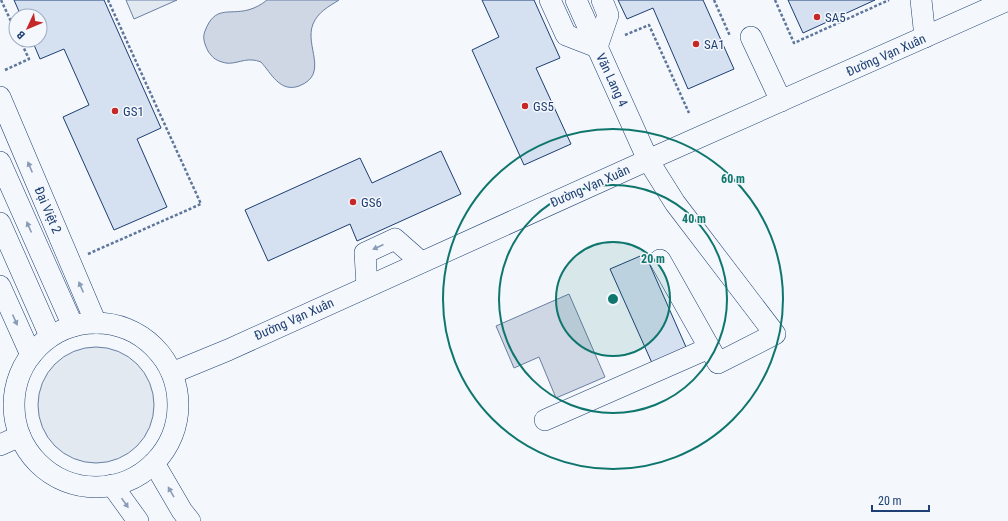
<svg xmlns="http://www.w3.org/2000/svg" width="1008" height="521" viewBox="0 0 1008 521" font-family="'Roboto Condensed',sans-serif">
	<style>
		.green { fill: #e3e9f0; stroke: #687fa3 }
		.water { fill: #cfd7e4; stroke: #687fa3 }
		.building { fill: #d5e0f0; stroke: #1d3f73 }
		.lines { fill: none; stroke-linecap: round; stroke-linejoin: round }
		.minor-casing { stroke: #1d3f73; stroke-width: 22 }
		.path { stroke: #5e769c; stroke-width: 2.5; stroke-dasharray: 3 2; stroke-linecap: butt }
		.minor { stroke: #f4f7fb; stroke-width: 21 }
		.oneway { fill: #889bb7 }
		.ring { fill: none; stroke: #0f766e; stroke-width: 2 }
		.poi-dot { fill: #c62828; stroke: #f4f7fb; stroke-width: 1.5 }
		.labels { text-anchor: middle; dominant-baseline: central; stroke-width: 3; stroke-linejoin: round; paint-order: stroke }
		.poi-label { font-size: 13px; fill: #1d3f73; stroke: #f4f7fb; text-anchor: start }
		.street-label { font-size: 13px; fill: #1d3f73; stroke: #f4f7fb }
		.centre { fill: #0f766e; stroke: #f4f7fb; stroke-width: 2 }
		.ring-label { font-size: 12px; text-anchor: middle; font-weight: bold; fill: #0f766e; stroke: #f4f7fb; stroke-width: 3; stroke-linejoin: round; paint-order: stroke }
	</style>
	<rect width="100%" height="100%" fill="#f4f7fb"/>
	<!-- green -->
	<g class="green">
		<polygon points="126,0 177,0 134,19"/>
		<circle cx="96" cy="405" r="58"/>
	</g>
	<!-- water -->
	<g class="water">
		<path d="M267,0H339C328,7 318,12 313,24C304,46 330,74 299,86C280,93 271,73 261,62C258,61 255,60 252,60C242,59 232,66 222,62C215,60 212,57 208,51C205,45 202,38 205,31C215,5 228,15 248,10C255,8 261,5 267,0Z"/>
		<polygon points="569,294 605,377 556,398 539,357 514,368 496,326"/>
	</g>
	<!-- building -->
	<g class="building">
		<polygon points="14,0 104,0 161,128 137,139 167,207 114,230 63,117 89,105 64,49 40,59 32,40 40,40 40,16 21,16"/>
		<polygon points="482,0 534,0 560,58 536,68 571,144 524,165 472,50 499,37"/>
		<polygon points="618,0 703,0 734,69 688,89 653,8 627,19"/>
		<polygon points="788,0 875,0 803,33"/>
		<polygon points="441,151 461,194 357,241 350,224 268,261 245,210 360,158 372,183"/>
		<polygon points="645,254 686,347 652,363 610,269"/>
	</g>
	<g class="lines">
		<!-- minor casing -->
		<g class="minor-casing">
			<g id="minor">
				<polyline points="550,0 566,35 597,47 608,15 602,0"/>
				<polyline points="576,0 648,160 675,203 775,334 718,363 660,260"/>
				<polyline points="921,0 925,37"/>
				<polyline points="751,37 781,101"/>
				<polyline points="0,97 96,323"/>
				<polyline points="0,162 73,326"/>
				<polyline points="0,223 50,336"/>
				<polyline points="0,286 31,355"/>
				<polyline points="367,286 365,253 395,239 421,262"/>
				<circle cx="96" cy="405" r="82"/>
				<polyline points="172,373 228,350 648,160 1008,0"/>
				<polyline points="545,420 709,348"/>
				<polyline points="0,445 20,436"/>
				<polyline points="154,463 182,511 190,521"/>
				<polyline points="112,485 138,521"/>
			</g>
		</g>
		<!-- path -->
		<g class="path">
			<polyline points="1,0 16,32"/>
			<polyline points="714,0 730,36"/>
			<polyline points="775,0 794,43 889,0"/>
			<polyline points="625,35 649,25 689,113"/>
			<polyline points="5,70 29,59 20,40"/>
			<polyline points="88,254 201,204 108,0"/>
		</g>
		<!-- minor -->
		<use href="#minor" class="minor"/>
	</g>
	<!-- one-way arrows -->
	<defs><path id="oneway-solid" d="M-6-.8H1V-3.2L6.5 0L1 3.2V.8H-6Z"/></defs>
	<g class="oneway">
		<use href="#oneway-solid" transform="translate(30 167) rotate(-113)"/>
		<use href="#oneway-solid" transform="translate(29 227) rotate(-114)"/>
		<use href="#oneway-solid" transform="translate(378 247) rotate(156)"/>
		<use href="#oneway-solid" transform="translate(81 287) rotate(-113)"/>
		<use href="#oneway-solid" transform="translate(15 320) rotate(66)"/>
		<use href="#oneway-solid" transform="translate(171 492) rotate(-120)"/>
		<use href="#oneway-solid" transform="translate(125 503) rotate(55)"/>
	</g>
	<!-- distance rings -->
	<circle cx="613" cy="299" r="57" fill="#0f766e" fill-opacity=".12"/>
	<g class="ring">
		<circle cx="613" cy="299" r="57"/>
		<circle cx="613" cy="299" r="114"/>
		<circle cx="613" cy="299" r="170"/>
	</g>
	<!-- markers -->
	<g class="poi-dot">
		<circle cx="817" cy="17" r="4"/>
		<circle cx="696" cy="44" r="4"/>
		<circle cx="525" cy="106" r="4"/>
		<circle cx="115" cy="111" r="4"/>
		<circle cx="353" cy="202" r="4"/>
	</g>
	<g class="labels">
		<!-- poi labels -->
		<g class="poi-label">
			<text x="825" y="17">SA5</text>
			<text x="704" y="44">SA1</text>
			<text x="533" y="106">GS5</text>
			<text x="123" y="111">GS1</text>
			<text x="361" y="202">GS6</text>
		</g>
		<!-- street labels -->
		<g class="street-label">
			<text transform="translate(886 55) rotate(-24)">Đường Vạn Xuân</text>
			<text transform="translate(612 80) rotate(65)">Văn Lang 4</text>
			<text transform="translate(590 186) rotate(-24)">Đường Vạn Xuân</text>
			<text transform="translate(48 210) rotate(67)">Đại Việt 2</text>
			<text transform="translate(294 319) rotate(-24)">Đường Vạn Xuân</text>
		</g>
	</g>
	<circle cx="613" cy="299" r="6" class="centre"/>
	<g class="ring-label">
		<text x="733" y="183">60 m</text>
		<text x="694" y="223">40 m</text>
		<text x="653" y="263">20 m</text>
	</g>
	<!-- north arrow -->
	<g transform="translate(28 28) rotate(226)"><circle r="19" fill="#f4f7fb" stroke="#9eadc5"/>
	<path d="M0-3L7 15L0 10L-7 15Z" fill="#c62828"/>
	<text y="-6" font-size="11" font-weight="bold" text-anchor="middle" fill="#1d3f73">B</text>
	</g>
	<!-- scale -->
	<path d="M872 505v6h57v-6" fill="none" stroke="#1d3f73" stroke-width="2"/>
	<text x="878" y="505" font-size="12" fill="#1d3f73" stroke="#f4f7fb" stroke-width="3" paint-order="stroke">20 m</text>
</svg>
